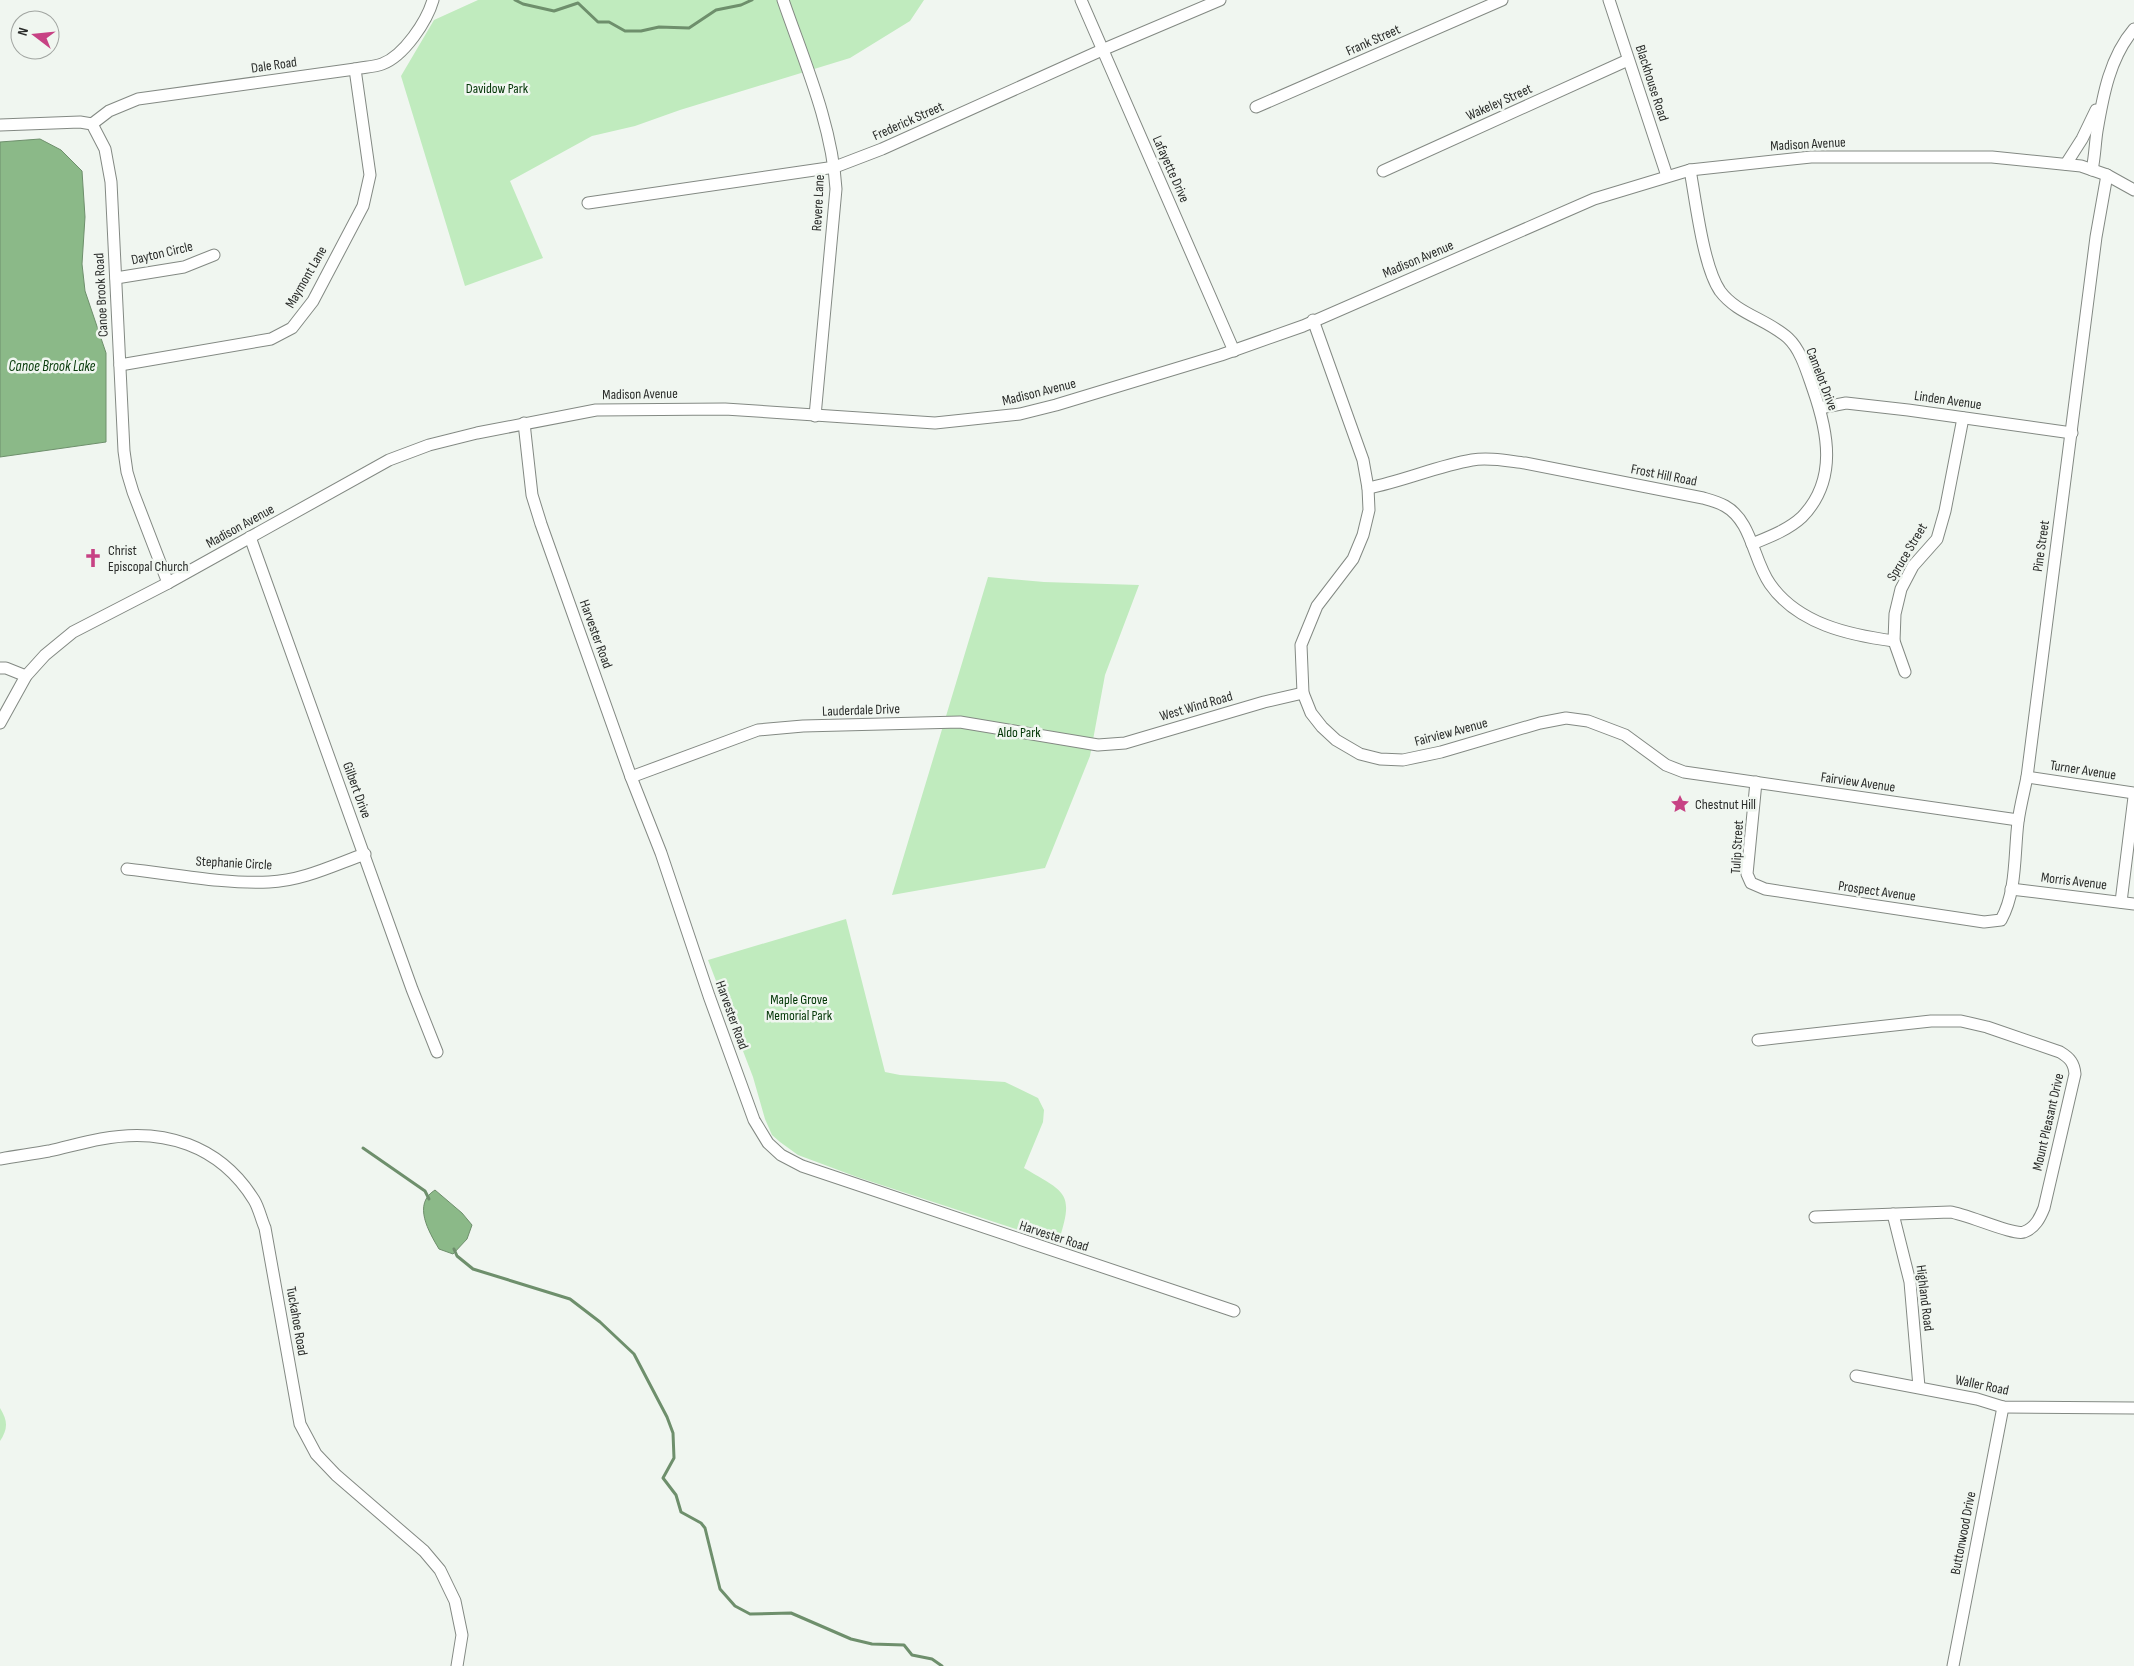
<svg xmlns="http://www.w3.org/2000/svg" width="2134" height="1666" viewBox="0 0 2134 1666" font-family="'Sofia Sans Condensed',sans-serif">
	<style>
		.green { fill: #c0ebbe }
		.water { fill: #8bb988; stroke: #6e8f6c }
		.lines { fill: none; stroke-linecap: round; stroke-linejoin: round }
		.stream { stroke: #6e8f6c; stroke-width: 3 }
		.minor-casing { stroke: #838983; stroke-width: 13 }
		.minor { stroke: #fff; stroke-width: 11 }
		.labels { text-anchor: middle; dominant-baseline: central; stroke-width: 5; stroke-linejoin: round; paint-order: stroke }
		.street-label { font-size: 14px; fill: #2a2c2a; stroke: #f0f6f0 }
		.park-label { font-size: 14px; fill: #023505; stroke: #f0f6f0 }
		.poi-label { font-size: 14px; fill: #2a2c2a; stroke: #f0f6f0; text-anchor: start }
		.water-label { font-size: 15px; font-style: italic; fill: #063909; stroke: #f0f6f0 }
	</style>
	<rect width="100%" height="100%" fill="#f0f6f0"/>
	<!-- green -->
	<g class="green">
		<polygon points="478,0 924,0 910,21 850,58 680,110 635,126 592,136 510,181 543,258 465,286 401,76 434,20"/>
		<polygon points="988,577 1044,582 1139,585 1105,675 1090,756 1045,868 892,895"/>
		<path d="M846,919L885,1072L900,1075L1005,1082L1038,1098L1044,1110L1043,1122L1024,1168C1066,1193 1075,1192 1058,1243L857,1177L798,1155L780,1142L772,1135L765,1119L753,1077L708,960Z"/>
		<path d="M0,1408C8,1421 8,1429 0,1441Z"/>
	</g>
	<!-- water -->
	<g class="water">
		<polygon points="40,139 61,150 82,171 85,217 82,264 85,291 106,353 106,442 0,457 0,142"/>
		<path d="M435,1190L462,1213L472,1225L467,1239L453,1254L439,1249C429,1232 412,1204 435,1190Z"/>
	</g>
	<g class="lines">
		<!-- stream -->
		<g class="stream">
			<polyline points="515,0 523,4 554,11 578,3 598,22 609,22 625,31 641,31 659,27 689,28 716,10 741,5 752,0"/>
			<polyline points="363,1148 425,1191 429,1199"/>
			<polyline points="454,1249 457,1256 473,1269 570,1299 600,1322 634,1354 667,1417 673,1433 674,1458 663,1478 676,1495 681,1512 701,1523 705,1528 720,1589 735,1606 750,1614 791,1613 851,1639 872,1644 904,1645 912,1655 932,1659 942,1666"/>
		</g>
		<!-- minor casing -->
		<g class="minor-casing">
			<g id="minor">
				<path d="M783,0C804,61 832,124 836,189L815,416"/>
				<polyline points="1081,0 1234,351"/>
				<polyline points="1609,0 1667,176"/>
				<polyline points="1256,107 1502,0"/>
				<path d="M92,124L109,111L138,99L355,69C364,67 374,67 382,64C404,56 427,21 433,0"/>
				<polyline points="0,125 80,122 92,124 105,149 111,182 124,451 127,472 133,492 168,583"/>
				<polyline points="2066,164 2082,139 2096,110"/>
				<path d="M1690,170C1696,202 1703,266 1720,291C1737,314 1767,319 1788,338C1801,350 1807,372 1813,389C1828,432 1838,480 1802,517C1788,530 1769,537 1752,544"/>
				<path d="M2092,170C2095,156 2095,144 2097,131C2103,95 2110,57 2134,29"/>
				<polyline points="1383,171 1628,60"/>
				<polyline points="588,203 835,167 882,149 1102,50 1220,0"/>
				<polyline points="116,278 184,267 214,255"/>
				<polyline points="1313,320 1363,460 1368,488 1369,510 1363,535 1353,559 1317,606 1301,645 1303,693 1311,713 1322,727 1336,740 1360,754 1380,759 1403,760 1441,752 1540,723 1566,718 1588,721 1625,735 1666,765 1684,772 2018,820"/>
				<polyline points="120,365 271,339 292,328 313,301 363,206 370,175 355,69"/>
				<polyline points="1820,408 1846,403 1908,410 2072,433"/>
				<polyline points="524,423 532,495 541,524 631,777 661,853 709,996 754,1120 768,1143 781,1155 802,1166 1234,1311"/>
				<path d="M1368,488C1404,481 1437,466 1472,460C1489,457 1508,461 1525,463L1703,498C1710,500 1718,502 1725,506C1752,521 1753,560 1770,584C1798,624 1849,635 1894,641"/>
				<polyline points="250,537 412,989 437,1052"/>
				<polyline points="0,668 6,668 26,676"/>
				<polyline points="1905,672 1894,641 1895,614 1901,589 1913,566 1937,539 1945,511 1963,418"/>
				<polyline points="0,723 26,676 45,655 73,632 168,583 389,460 429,445 477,433 596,410 725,409 935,423 1020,414 1056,405 1221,355 1303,326 1594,199 1690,170 1811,157 1992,157 2081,166 2107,175 2134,190"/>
				<polyline points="631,777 758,730 803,726 960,722 1098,745 1125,743 1264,702 1303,693"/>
				<polyline points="2027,777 2134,793"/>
				<path d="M1756,782L1747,874L1751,883L1765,889L1984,922L2001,920C2017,891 2014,854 2018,822C2020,807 2024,792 2027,777L2096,237L2107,175"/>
				<path d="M127,869C174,874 222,884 269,882C302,881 334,865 365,854"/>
				<polyline points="2011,889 2134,904"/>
				<polyline points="2121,902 2134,797"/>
				<path d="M1758,1040L1931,1021H1961L1987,1027L2060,1052C2070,1058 2074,1063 2075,1074L2044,1208C2040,1218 2035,1228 2024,1232C2014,1236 1967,1214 1950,1212L1815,1217"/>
				<path d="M0,1159C16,1156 33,1154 49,1151C67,1147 84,1142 101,1139C163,1127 220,1145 254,1200C259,1208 261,1219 265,1228L300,1424L316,1454L336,1475L424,1551L440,1570L455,1601L462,1635L457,1666"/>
				<polyline points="1893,1214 1910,1282 1919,1387"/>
				<polyline points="1856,1376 1977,1399 2003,1407 2134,1408"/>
				<polyline points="1953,1666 2003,1407"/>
			</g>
		</g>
		<!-- minor -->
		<use href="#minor" class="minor"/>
	</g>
	<!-- icons -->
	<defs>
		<g id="church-bare" transform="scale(1.5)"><path d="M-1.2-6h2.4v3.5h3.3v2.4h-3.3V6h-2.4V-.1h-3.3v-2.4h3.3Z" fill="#c74284" stroke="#f0f6f0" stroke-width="2.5" paint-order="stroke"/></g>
		<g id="sight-bare" transform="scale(1.5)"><path d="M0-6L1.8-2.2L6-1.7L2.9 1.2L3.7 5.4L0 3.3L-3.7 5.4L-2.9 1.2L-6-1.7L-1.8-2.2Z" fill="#c74284" stroke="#f0f6f0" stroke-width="2.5" paint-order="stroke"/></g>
	</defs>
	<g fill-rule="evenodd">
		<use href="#church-bare" x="93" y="558"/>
		<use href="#sight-bare" x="1680" y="804"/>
	</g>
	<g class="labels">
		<!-- street labels -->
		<g class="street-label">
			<text transform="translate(1373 40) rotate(-24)">Frank Street</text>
			<text transform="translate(274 65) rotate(-8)">Dale Road</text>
			<text transform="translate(1652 83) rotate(72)">Blackhouse Road</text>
			<text transform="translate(1499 102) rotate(-24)">Wakeley Street</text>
			<text transform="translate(908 121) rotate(-24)">Frederick Street</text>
			<text transform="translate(1808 144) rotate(-3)">Madison Avenue</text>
			<text transform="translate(1171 169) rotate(66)">Lafayette Drive</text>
			<text transform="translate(818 203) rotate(-87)">Revere Lane</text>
			<text transform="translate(162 253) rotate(-13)">Dayton Circle</text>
			<text transform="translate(1418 259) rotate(-23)">Madison Avenue</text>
			<text transform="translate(306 277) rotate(-60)">Maymont Lane</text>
			<text transform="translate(101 295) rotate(-93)">Canoe Brook Road</text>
			<text transform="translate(1822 379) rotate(69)">Camelot Drive</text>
			<text transform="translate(1039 392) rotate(-14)">Madison Avenue</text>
			<text transform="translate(640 394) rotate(-1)">Madison Avenue</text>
			<text transform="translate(1948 400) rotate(8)">Linden Avenue</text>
			<text transform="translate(1664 475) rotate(11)">Frost Hill Road</text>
			<text transform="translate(240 526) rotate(-29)">Madison Avenue</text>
			<text transform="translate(2041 546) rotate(-82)">Pine Street</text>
			<text transform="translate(1907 552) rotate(-59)">Spruce Street</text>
			<text transform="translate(596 634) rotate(70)">Harvester Road</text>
			<text transform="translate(1196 706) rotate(-16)">West Wind Road</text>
			<text transform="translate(861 710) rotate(-2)">Lauderdale Drive</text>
			<text transform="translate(1451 732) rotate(-15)">Fairview Avenue</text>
			<text transform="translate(2083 770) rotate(9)">Turner Avenue</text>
			<text transform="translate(1858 782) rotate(8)">Fairview Avenue</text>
			<text transform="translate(357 790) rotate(70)">Gilbert Drive</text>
			<text transform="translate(1737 847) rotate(-87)">Tulip Street</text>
			<text transform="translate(234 863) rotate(3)">Stephanie Circle</text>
			<text transform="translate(2074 881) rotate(7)">Morris Avenue</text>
			<text transform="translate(1877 891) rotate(8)">Prospect Avenue</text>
			<text transform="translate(732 1015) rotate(70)">Harvester Road</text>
			<text transform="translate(2048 1122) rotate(-77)">Mount Pleasant Drive</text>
			<text transform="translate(1054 1236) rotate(18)">Harvester Road</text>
			<text transform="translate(1925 1298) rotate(83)">Highland Road</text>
			<text transform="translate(297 1321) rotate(80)">Tuckahoe Road</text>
			<text transform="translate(1982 1385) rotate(12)">Waller Road</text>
			<text transform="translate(1963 1533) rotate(-79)">Buttonwood Drive</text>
		</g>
		<!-- park labels -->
		<g class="park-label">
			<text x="497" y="88">Davidow Park</text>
			<text x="1019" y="732">Aldo Park</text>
			<text x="799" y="999">Maple Grove<tspan x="799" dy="16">Memorial Park</tspan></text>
		</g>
		<!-- poi labels -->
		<g class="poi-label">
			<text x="108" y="550">Christ<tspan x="108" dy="16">Episcopal Church</tspan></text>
			<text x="1695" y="804">Chestnut Hill</text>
		</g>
		<!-- water labels -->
		<g class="water-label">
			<text x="52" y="366">Canoe Brook Lake</text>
		</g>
	</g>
	<!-- north arrow -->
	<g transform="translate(35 35) rotate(286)"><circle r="24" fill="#f0f6f0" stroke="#a1a5a1"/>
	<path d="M0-4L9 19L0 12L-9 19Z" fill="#c74284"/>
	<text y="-8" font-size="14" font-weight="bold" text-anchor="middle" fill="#2a2c2a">N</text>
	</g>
</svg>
